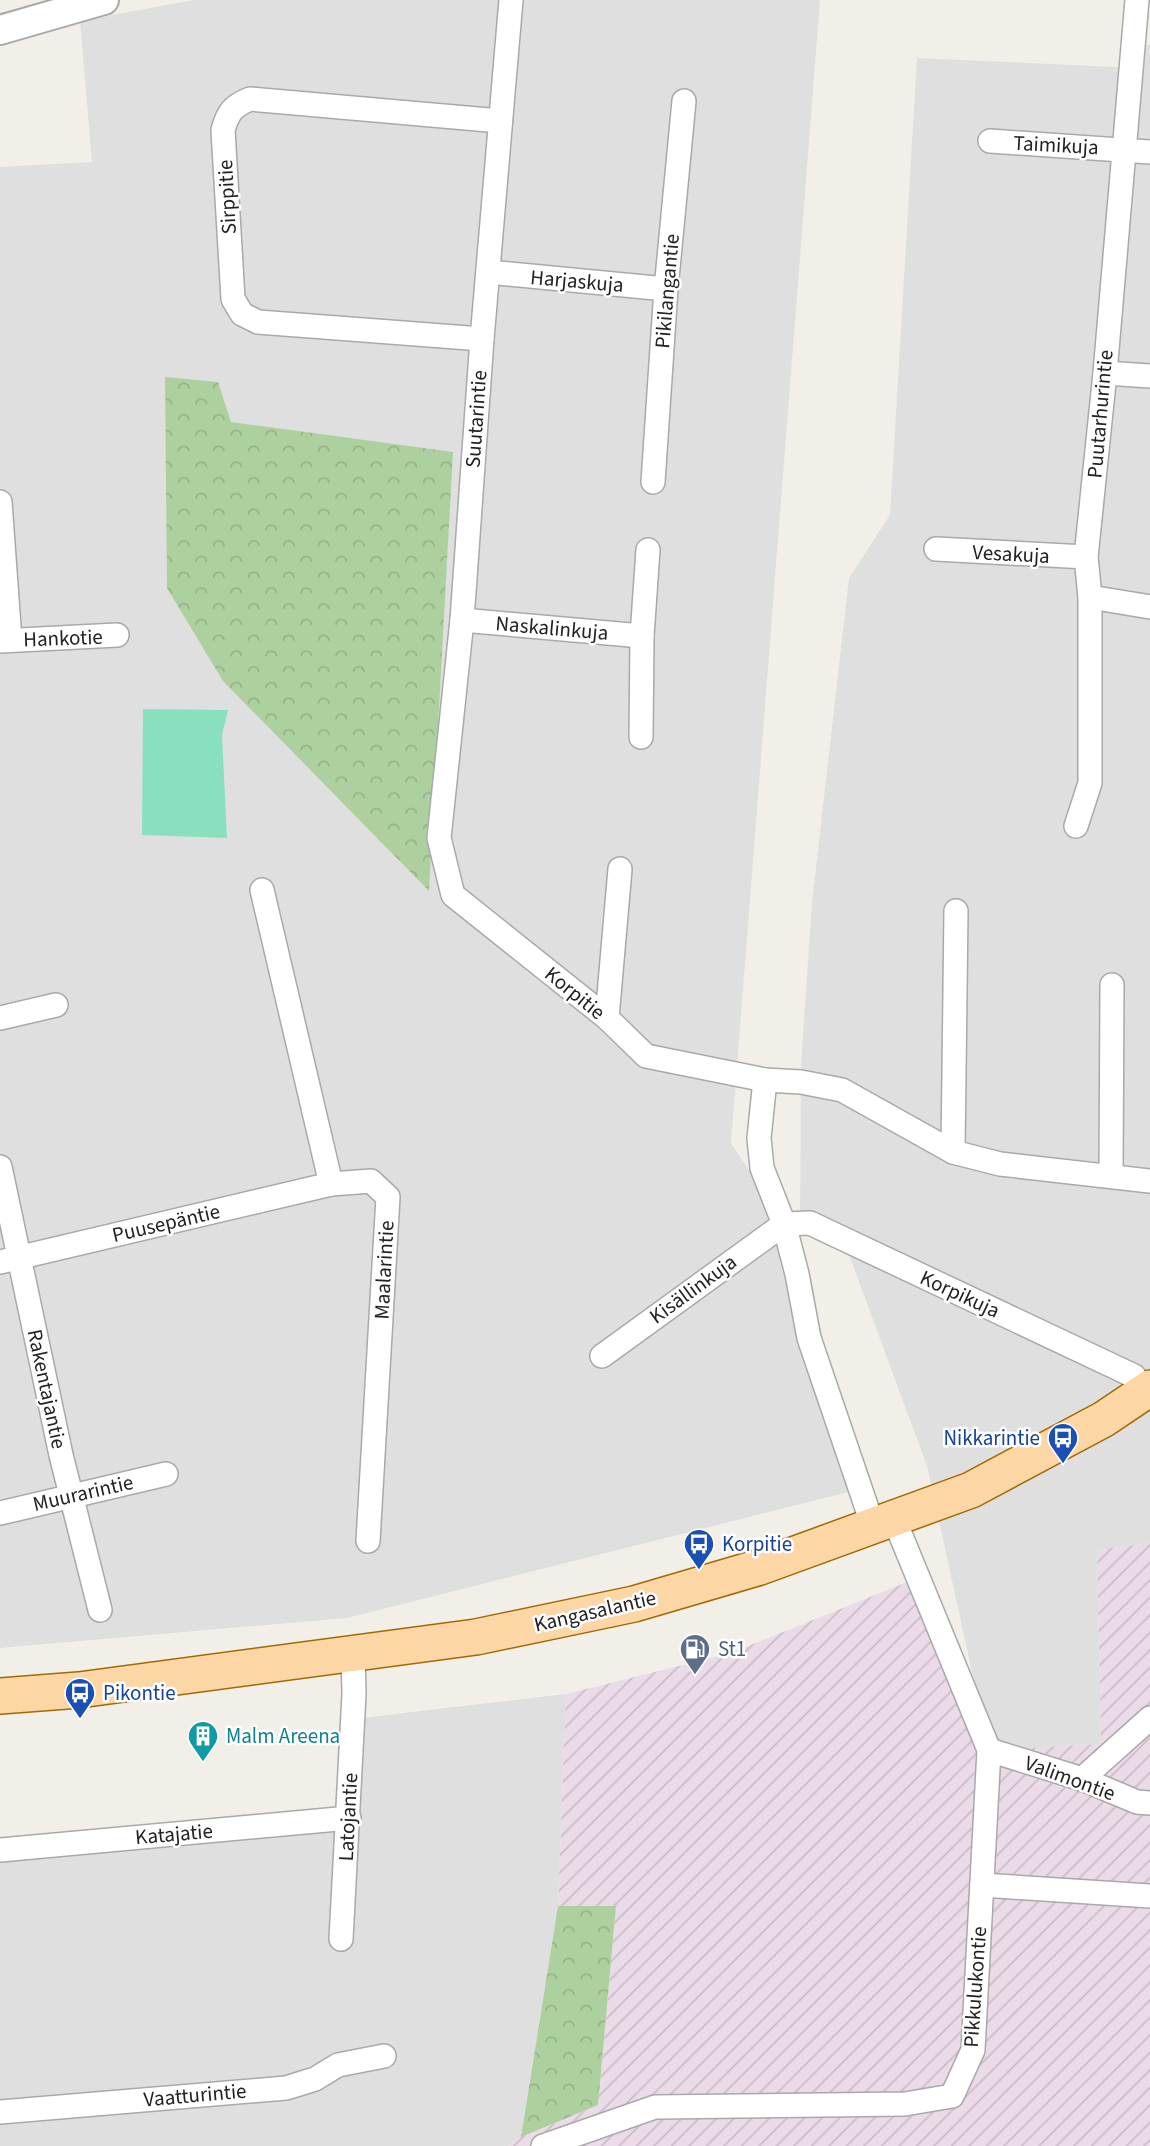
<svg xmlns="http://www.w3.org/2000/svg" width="1150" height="2146" viewBox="0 0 1150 2146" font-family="'Source Sans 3',sans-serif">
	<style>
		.residential { fill: #e0dfdf }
		.industrial { fill: url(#industrial-furrows) }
		.forest { fill: url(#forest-crowns) }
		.pitch { fill: #88e0be }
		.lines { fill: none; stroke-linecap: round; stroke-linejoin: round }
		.minor-casing { stroke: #a9a9a9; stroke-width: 26 }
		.tertiary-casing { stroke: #a9a9a9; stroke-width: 32 }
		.primary-casing { stroke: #a06b00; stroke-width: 38 }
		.minor { stroke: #fff; stroke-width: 23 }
		.tertiary { stroke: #fff; stroke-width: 28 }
		.primary { stroke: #fcd6a4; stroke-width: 35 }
		.labels { text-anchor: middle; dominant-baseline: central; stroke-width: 5; stroke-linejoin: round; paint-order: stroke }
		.street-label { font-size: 21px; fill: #222; stroke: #fff }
		.transit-label { font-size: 21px; fill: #164399; stroke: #fff; text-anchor: start }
		.service-label { font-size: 21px; fill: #4e5e75; stroke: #fff; text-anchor: start }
		.culture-label { font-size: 21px; fill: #0d838f; stroke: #fff; text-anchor: start }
	</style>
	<defs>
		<pattern id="industrial-furrows" width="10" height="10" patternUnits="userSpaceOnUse" patternTransform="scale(1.75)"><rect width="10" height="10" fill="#ebdbe8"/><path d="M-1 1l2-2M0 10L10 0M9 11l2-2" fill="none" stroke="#c9bcc7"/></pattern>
		<pattern id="forest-crowns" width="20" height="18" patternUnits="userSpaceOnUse" patternTransform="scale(1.75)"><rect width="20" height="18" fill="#add19e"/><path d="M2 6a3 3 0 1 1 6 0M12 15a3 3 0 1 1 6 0" fill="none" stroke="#95b388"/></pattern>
	</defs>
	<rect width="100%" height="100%" fill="#f2efe9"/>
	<!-- residential -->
	<g class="residential">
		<polygon points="193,0 820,0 731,1143 784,1224 861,1489 347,1618 0,1648 0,167 92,162 80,21"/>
		<polygon points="1145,45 1150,45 1150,1543 1097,1551 1101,1744 989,1750 927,1466 848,1252 800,1223 801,1065 812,903 849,578 890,515 917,58 1138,68"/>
		<polygon points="566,1694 558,1906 521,2137 508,2146 0,2146 0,1850 348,1818 353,1719"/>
	</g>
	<!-- industrial -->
	<polygon class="industrial" points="1150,1543 1150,2146 508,2146 521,2137 598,2105 616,1906 558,1906 566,1694 731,1653 927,1574 989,1750 1101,1744 1097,1550"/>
	<!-- forest -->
	<g class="forest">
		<polygon points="165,377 218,382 231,422 453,452 429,891 223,681 167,588"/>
		<polygon points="558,1906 616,1906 598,2105 521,2137"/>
	</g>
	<!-- pitch -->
	<polygon class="pitch" points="143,709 228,710 222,735 227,838 142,835"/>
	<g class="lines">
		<!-- minor casing -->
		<g class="minor-casing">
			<g id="minor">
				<polyline points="511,0 482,339 462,620 439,838 453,895 607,1018 646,1056 765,1080 759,1138 762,1168 784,1224 797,1274 809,1338 873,1526"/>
				<polyline points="990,141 1150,152"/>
				<polyline points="488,272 666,289"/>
				<path d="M482,339L258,322L242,314L233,299L223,130C228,112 233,106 250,99L500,121"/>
				<polyline points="1105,373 1150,376"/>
				<polyline points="653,482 666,289 684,101"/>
				<polyline points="0,502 10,640"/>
				<polyline points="936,549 1086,557"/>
				<polyline points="1090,597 1150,607"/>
				<polyline points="462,620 642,636"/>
				<polyline points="0,641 117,635"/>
				<polyline points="641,737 642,636 648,550"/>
				<polyline points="1076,826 1090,783 1090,597 1086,557 1105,373 1137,0"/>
				<polyline points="262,890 331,1184 371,1181 388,1197 368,1541"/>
				<polyline points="0,1018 56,1005"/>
				<polyline points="607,1018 620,869"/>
				<polyline points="765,1080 801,1082 842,1090 953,1152 1000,1164 1150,1181"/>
				<polyline points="953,1152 956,911"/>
				<polyline points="0,1167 61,1455 100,1610"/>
				<polyline points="1111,1175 1112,985"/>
				<polyline points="0,1262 331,1184"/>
				<polyline points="602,1356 784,1224 810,1223 1134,1376"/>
				<polyline points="0,1513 166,1474"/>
				<polyline points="989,1750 1082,1779 1137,1802 1150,1803"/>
				<polyline points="1082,1779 1150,1718"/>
				<polyline points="0,1850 349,1818"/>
				<polyline points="982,1885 1150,1896"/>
				<polyline points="341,1939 354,1694 353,1654"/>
				<polyline points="0,2112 286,2088 315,2079 338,2065 384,2056"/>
				<polyline points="543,2146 655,2107 905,2104 952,2096 973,2050 989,1750 894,1519"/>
			</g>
		</g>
		<!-- tertiary casing -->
		<g class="tertiary-casing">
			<polyline id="tertiary" points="0,30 104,0"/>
		</g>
		<!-- primary casing -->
		<g class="primary-casing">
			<polyline id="primary" points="0,1696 79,1690 476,1637 634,1604 760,1567 971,1490 1104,1419 1150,1388"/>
		</g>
		<!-- minor -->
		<use href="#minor" class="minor"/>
		<!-- tertiary -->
		<use href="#tertiary" class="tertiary"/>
		<!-- primary -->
		<use href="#primary" class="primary"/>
	</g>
	<!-- icons -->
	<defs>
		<g id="bus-pin" transform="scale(1.575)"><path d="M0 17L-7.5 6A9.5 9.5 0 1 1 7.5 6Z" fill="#1a4fb4" stroke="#fff"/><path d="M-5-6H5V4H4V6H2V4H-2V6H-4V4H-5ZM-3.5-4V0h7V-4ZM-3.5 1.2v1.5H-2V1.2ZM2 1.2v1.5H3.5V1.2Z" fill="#fff"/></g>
		<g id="fuel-pin" transform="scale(1.575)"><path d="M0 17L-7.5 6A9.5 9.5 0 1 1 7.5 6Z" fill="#5c6f8a" stroke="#fff"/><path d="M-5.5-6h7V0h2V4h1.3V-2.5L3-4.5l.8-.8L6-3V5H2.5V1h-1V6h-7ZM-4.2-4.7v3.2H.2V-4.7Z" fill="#fff"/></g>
		<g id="building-pin" transform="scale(1.575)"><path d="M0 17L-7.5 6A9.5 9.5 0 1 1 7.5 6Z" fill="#0f9aa8" stroke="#fff"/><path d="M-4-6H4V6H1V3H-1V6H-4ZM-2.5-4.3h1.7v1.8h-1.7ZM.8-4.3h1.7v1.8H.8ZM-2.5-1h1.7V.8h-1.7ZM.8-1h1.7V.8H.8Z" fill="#fff"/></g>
	</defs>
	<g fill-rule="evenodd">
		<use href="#bus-pin" x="1063" y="1438"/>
		<use href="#bus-pin" x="699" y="1544"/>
		<use href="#fuel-pin" x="695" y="1649"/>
		<use href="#bus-pin" x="80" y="1693"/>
		<use href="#building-pin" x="203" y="1736"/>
	</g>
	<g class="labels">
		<!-- street labels -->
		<g class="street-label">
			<text transform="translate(1056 145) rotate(3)">Taimikuja</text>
			<text transform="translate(227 197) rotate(-93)">Sirppitie</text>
			<text transform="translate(577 281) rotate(5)">Harjaskuja</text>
			<text transform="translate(667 291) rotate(-85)">Pikilangantie</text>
			<text transform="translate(1100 414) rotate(-85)">Puutarhurintie</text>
			<text transform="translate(476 419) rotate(-86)">Suutarintie</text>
			<text transform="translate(1011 554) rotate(3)">Vesakuja</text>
			<text transform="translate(552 628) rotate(5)">Naskalinkuja</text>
			<text transform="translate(63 638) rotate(-2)">Hankotie</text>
			<text transform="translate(575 993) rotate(39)">Korpitie</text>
			<text transform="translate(166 1223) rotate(-13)">Puusepäntie</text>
			<text transform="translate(384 1270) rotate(-87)">Maalarintie</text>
			<text transform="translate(693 1289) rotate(-36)">Kisällinkuja</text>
			<text transform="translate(960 1294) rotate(25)">Korpikuja</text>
			<text transform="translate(47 1389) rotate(78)">Rakentajantie</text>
			<text transform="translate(83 1493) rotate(-13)">Muurarintie</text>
			<text transform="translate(595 1611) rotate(-13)">Kangasalantie</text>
			<text transform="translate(1070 1778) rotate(20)">Valimontie</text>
			<text transform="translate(348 1817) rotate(-87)">Latojantie</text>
			<text transform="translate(174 1834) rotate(-5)">Katajatie</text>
			<text transform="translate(975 1987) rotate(-86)">Pikkulukontie</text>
			<text transform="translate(195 2095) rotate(-5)">Vaatturintie</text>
		</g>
		<!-- transit labels -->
		<g class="transit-label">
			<text x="1040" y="1438" text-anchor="end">Nikkarintie</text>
			<text x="722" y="1544">Korpitie</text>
			<text x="103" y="1693">Pikontie</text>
		</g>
		<!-- service labels -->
		<g class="service-label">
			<text x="718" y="1649">St1</text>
		</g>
		<!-- culture labels -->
		<g class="culture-label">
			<text x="226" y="1736">Malm Areena</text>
		</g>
	</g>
</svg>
